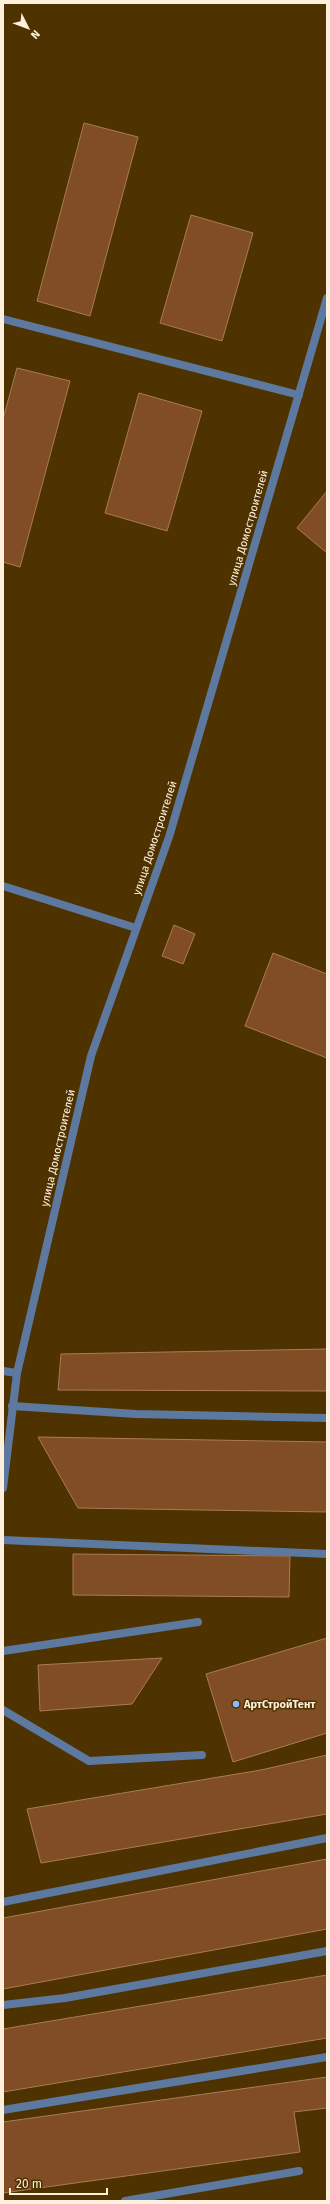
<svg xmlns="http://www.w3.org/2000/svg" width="330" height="2204" viewBox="0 0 330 2204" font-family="'Fira Sans',sans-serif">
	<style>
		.building { fill: #804d25; stroke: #a97b5a }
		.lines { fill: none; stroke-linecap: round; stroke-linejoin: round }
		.service { stroke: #5d799f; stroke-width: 8 }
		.minor { stroke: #5d799f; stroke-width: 8 }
		.poi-dot { fill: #89bafc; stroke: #4e3200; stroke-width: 1.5 }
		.labels { text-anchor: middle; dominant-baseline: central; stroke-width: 3; stroke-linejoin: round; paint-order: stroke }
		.street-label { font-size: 11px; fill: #fef0dd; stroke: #4e3200 }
		.poi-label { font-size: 11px; font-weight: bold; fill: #fef0dd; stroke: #4e3200; text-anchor: start }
	</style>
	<rect width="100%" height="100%" fill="#4e3200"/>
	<!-- building -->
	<g class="building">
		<polygon points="84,123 138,137 90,316 37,301"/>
		<polygon points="191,215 253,233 222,341 160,323"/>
		<polygon points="17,368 70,381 20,567 3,562 3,419"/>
		<polygon points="139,393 202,411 167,531 105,513"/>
		<polygon points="327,491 327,553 297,528"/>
		<polygon points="174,925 195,934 183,964 162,956"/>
		<polygon points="273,953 327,974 327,1058 245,1026"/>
		<polygon points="327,1349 327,1391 58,1390 61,1354"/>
		<polygon points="38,1437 327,1442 327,1512 78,1508"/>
		<polygon points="73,1554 290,1556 289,1597 73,1595"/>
		<polygon points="327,1638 327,1733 233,1762 206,1674"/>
		<polygon points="162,1658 132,1704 40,1711 38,1665"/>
		<polygon points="327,1755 327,1814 41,1863 27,1809 261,1770"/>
		<polygon points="327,1859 327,1929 3,1989 3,1918"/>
		<polygon points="327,1975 327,2038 3,2092 3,2029"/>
		<polygon points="327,2077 327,2108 294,2112 300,2152 3,2193 3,2122"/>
	</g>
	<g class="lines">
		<!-- service -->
		<g class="service">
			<polyline points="3,319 299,395"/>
			<polyline points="12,1406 136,1414 327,1418"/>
			<polyline points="3,1540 327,1554"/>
			<polyline points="3,1651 198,1622"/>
			<polyline points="3,1710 89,1761 202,1755"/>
			<polyline points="3,1902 327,1838"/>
			<polyline points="3,2005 65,1998 327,1951"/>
			<polyline points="3,2110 327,2057"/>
			<polyline points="125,2201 299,2171"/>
		</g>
		<!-- minor -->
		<g class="minor">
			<polyline points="3,886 136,928"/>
			<polyline points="3,1371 17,1373"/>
			<polyline points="3,1488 17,1373 91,1056 169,837 327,298"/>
		</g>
	</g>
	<!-- markers -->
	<circle class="poi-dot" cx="236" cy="1704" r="4"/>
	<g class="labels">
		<!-- street labels -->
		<g class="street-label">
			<text transform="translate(248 528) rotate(-74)">улица Домостроителей</text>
			<text transform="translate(155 838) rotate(-72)">улица Домостроителей</text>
			<text transform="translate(58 1148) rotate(-77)">улица Домостроителей</text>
		</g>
		<!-- poi labels -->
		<g class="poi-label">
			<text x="244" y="1704">АртСтройТент</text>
		</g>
	</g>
	<!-- border -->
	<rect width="330" height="2204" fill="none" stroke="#fef0dd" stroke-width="8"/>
	<!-- north arrow -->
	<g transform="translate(28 28) rotate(132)" stroke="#4e3200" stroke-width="3" paint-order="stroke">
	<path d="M0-3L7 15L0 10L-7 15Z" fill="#fef0dd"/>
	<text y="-6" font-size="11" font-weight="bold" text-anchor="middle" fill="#fef0dd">N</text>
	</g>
	<!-- scale -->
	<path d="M10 2188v6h97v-6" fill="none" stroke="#fef0dd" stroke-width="2"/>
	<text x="16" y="2188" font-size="12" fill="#fef0dd" stroke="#4e3200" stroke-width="3" paint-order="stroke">20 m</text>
</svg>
